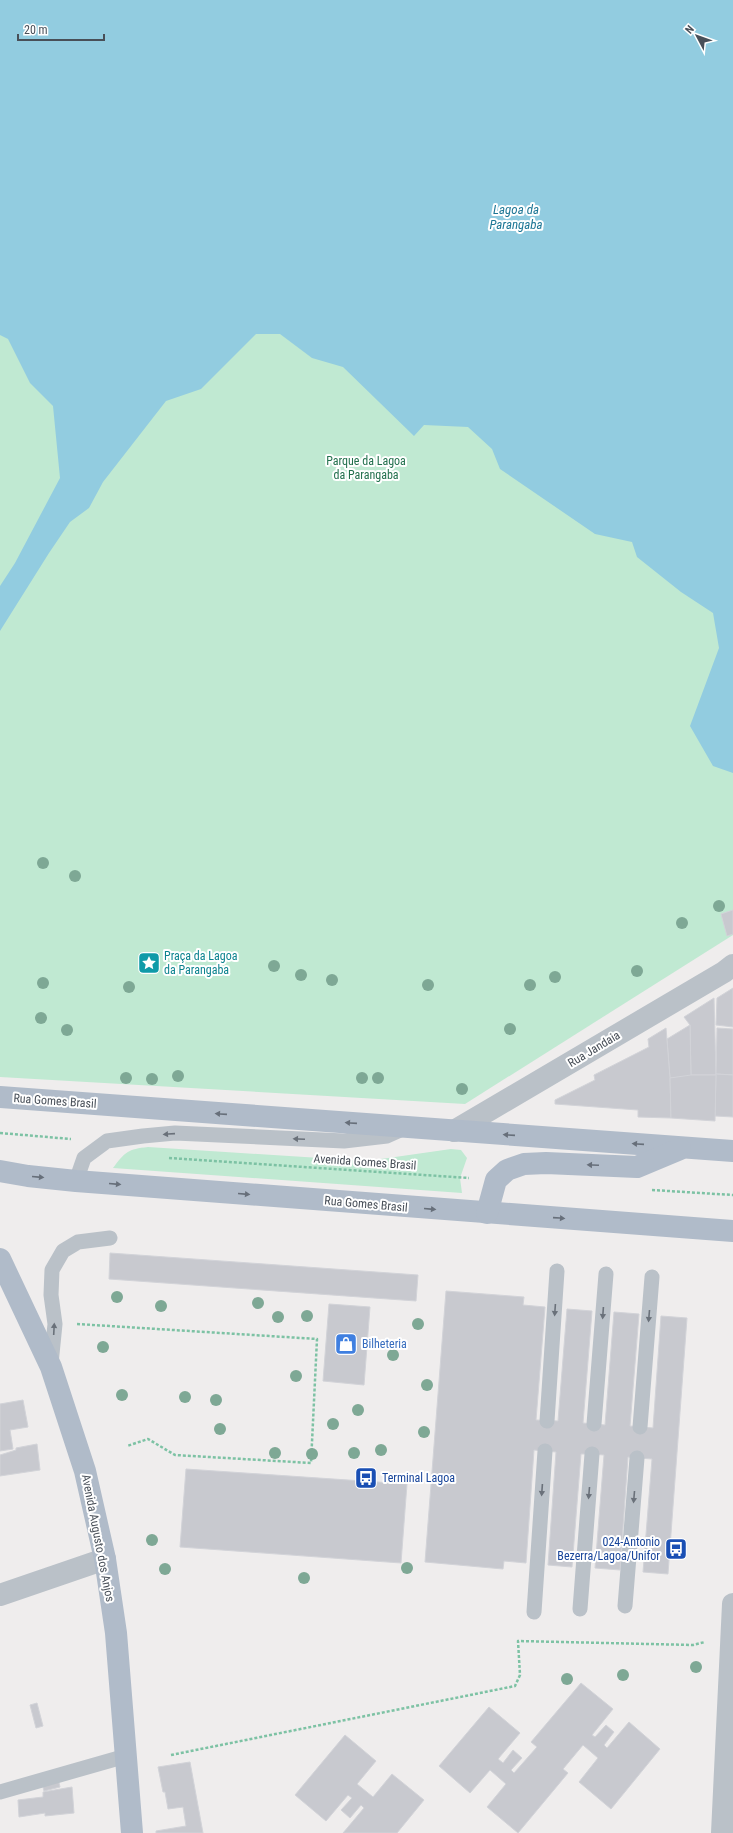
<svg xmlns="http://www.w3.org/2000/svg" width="733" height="1833" viewBox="0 0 733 1833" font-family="'Roboto Condensed',sans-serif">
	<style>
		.green { fill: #c0e9d2 }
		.water { fill: #92cce0 }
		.building { fill: #c8c9cf; stroke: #d2d3d8 }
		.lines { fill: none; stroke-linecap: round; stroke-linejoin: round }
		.path { stroke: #7dc2a4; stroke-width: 2.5; stroke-dasharray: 3 2; stroke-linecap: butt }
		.lane { stroke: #bac1c8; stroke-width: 15 }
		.street { stroke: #bac1c8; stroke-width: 22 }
		.primary { stroke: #b0bbc9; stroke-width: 22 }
		.tree { fill: #7ea895 }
		.oneway { fill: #676f7a }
		.oneway2 { fill: #6a717a }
		.labels { text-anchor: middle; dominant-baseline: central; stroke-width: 4; stroke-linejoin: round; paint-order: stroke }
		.park-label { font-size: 12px; fill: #22704d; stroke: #fff }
		.culture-label { font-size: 12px; fill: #0d838f; stroke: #fff; text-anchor: start }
		.street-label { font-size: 12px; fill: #484f58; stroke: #fff }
		.shop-label { font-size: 12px; fill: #366cbe; stroke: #fff; text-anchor: start }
		.transit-label { font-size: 12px; fill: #164399; stroke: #fff; text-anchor: start }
		.water-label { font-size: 13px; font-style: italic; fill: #1d7695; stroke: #fff }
	</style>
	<rect width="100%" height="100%" fill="#efeded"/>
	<!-- green -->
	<g class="green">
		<polygon points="0,0 733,0 733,935 465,1104 0,1077"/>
		<path d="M148,1147L367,1161L451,1149L461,1150L467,1158L460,1178L462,1193L113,1168C125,1152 128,1149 148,1147Z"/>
	</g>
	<!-- water -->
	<polygon class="water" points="0,0 733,0 733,773 713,766 690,726 719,648 713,613 681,592 637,557 632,542 595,534 500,469 492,449 468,427 424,425 414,436 343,367 312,358 280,334 256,334 201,389 166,401 103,482 89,508 70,522 49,553 0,631 0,586 15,563 60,478 53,406 30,383 8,339 0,335"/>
	<!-- building -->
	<g class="building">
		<polygon points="733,910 733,934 727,936 721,914"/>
		<polygon points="733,988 733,1027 716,1025 717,998"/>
		<polygon points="714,998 716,1075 691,1075 690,1025 684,1017"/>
		<polygon points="690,1025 691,1076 670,1078 667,1039"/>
		<polygon points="666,1028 670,1078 671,1118 638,1117 638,1110 555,1104 555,1100 595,1080 594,1075 649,1047 648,1039"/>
		<polygon points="717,1028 733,1029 733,1075 716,1074"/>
		<polygon points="716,1074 733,1075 733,1117 715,1116"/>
		<polygon points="691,1075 716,1075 715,1121 671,1118 670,1078"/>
		<polygon points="110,1253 418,1275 416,1301 109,1279"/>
		<polygon points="446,1291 524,1297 523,1305 545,1307 536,1420 558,1421 567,1309 592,1311 583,1423 605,1425 614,1312 639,1314 630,1426 653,1428 661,1316 687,1318 668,1574 643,1572 652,1459 628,1457 620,1570 595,1568 604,1455 592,1454 581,1454 572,1567 548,1565 556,1452 534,1450 526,1563 504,1561 503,1569 425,1562"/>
		<polygon points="329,1304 370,1307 364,1385 323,1381"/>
		<polygon points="23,1400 28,1427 10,1430 13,1449 0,1451 0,1404"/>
		<polygon points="37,1444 40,1470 0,1476 0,1455 16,1450 16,1448"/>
		<polygon points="186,1469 407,1484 401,1563 180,1547"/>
		<polygon points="581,1683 613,1709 592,1735 595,1737 606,1725 614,1732 604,1745 607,1748 629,1722 660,1749 611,1809 579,1782 598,1758 583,1745 563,1769 568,1773 518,1833 487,1807 506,1784 490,1770 470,1793 439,1766 489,1707 520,1733 498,1759 503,1763 513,1750 522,1758 511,1770 514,1773 537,1747 531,1742"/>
		<polygon points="37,1703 43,1726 36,1728 30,1705"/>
		<polygon points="345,1735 376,1761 357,1784 373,1797 392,1774 424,1800 397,1833 343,1833 364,1808 361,1805 350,1818 341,1810 352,1798 348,1795 326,1821 295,1795"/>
		<polygon points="190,1762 203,1833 156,1833 156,1831 186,1826 183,1807 168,1809 165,1792 163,1792 158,1767"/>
		<polygon points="58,1778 60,1787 44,1791 42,1783"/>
		<polygon points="72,1787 74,1813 45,1816 45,1813 19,1817 18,1800 43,1797 43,1792"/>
	</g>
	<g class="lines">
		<!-- path -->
		<g class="path">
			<polyline points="0,1133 71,1139"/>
			<polyline points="169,1158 469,1178"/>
			<polyline points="652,1190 733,1195"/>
			<polyline points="77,1324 317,1339 311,1463 175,1455 148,1439 127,1446"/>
			<polyline points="171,1755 515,1686 520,1675 518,1641 693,1645 705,1642"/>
		</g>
		<!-- lane -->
		<g class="lane">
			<polyline points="76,1181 84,1158 107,1141 143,1136 175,1133 344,1141 387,1136 405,1128"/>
			<polyline points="51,1364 55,1324 51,1295 52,1270 63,1251 78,1242 110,1238"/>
			<polyline points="547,1421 557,1271"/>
			<polyline points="594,1424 606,1274"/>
			<polyline points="640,1427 652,1277"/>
			<polyline points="625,1606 637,1458"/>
			<polyline points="580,1609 592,1454"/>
			<polyline points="534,1612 545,1451"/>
			<polyline points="0,1792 126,1756"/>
		</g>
		<!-- street -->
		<g class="street">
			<polyline points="454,1131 724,972 733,965"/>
			<polyline points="0,1595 105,1559"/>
			<polyline points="722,1833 733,1604"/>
		</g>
		<!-- primary -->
		<g class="primary">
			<polyline points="0,1097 733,1151"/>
			<polyline points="0,1171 28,1176 76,1181 733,1231"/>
			<polyline points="487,1213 496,1180 507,1170 524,1164 546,1163 637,1167 680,1149"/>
			<polyline points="0,1259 51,1367 85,1471 105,1559 116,1633 132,1833"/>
		</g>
	</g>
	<!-- trees -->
	<g class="tree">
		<circle cx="43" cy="863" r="6"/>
		<circle cx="75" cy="876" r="6"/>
		<circle cx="719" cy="906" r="6"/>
		<circle cx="682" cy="923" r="6"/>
		<circle cx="274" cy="966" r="6"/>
		<circle cx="637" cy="971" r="6"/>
		<circle cx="301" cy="975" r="6"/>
		<circle cx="555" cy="977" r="6"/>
		<circle cx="332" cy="980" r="6"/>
		<circle cx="43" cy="983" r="6"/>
		<circle cx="428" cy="985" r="6"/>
		<circle cx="530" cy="985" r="6"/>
		<circle cx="129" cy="987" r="6"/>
		<circle cx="41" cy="1018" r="6"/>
		<circle cx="510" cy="1029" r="6"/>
		<circle cx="67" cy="1030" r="6"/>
		<circle cx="178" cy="1076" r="6"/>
		<circle cx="126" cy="1078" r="6"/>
		<circle cx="362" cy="1078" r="6"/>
		<circle cx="378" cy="1078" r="6"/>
		<circle cx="152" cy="1079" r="6"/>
		<circle cx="462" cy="1089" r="6"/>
		<circle cx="117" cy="1297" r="6"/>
		<circle cx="258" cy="1303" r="6"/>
		<circle cx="161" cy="1306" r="6"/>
		<circle cx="307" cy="1316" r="6"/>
		<circle cx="278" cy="1317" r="6"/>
		<circle cx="418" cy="1324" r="6"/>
		<circle cx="103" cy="1347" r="6"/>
		<circle cx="393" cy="1355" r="6"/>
		<circle cx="296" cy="1376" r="6"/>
		<circle cx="427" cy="1385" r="6"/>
		<circle cx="122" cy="1395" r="6"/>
		<circle cx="185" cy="1397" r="6"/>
		<circle cx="216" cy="1400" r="6"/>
		<circle cx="358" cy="1410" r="6"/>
		<circle cx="333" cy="1424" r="6"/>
		<circle cx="220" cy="1429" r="6"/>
		<circle cx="424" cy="1432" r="6"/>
		<circle cx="381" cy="1450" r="6"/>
		<circle cx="275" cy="1453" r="6"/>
		<circle cx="354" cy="1453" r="6"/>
		<circle cx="312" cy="1454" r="6"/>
		<circle cx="152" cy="1540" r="6"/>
		<circle cx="407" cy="1568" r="6"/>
		<circle cx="165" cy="1569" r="6"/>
		<circle cx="304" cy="1578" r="6"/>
		<circle cx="696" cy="1667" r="6"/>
		<circle cx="623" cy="1675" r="6"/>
		<circle cx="567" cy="1679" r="6"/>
	</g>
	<!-- one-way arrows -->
	<defs><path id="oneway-solid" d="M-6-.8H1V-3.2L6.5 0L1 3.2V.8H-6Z"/></defs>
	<g class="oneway">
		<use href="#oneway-solid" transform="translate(221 1114) rotate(-176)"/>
		<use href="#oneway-solid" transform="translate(351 1123) rotate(-176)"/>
		<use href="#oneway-solid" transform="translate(509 1135) rotate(-176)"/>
		<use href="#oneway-solid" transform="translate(638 1144) rotate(-176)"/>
		<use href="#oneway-solid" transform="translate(593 1165) rotate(-178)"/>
		<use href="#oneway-solid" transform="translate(38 1177) rotate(5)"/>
		<use href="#oneway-solid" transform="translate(115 1184) rotate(5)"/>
		<use href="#oneway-solid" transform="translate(244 1194) rotate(5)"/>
		<use href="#oneway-solid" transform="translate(430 1209) rotate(5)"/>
		<use href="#oneway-solid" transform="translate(559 1218) rotate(4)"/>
	</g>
	<g class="oneway2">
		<use href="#oneway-solid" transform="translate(169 1134) rotate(176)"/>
		<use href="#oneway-solid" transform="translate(299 1139) rotate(-178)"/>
		<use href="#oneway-solid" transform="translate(555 1310) rotate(94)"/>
		<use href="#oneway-solid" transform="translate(603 1313) rotate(94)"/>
		<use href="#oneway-solid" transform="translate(649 1316) rotate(95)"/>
		<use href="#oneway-solid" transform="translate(54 1329) rotate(-87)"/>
		<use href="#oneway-solid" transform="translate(542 1490) rotate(94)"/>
		<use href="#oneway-solid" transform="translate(589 1493) rotate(95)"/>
		<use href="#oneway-solid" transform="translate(634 1497) rotate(95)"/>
	</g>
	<!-- icons -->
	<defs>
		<g id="sight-square" transform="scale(1.15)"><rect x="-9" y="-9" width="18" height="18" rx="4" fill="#0f9aa8" stroke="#fff"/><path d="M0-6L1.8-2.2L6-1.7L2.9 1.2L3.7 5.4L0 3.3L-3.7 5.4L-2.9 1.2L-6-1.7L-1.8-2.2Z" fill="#fff"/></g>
		<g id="shop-square" transform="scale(1.15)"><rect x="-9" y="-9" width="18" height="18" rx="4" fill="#3f7fe0" stroke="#fff"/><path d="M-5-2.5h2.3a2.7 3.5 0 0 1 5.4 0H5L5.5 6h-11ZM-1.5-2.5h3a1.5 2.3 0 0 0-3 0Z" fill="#fff"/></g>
		<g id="bus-square" transform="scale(1.15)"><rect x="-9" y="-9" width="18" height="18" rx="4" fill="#1a4fb4" stroke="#fff"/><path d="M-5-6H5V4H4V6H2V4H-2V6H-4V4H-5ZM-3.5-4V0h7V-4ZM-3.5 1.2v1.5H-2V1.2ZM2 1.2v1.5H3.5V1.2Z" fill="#fff"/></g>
	</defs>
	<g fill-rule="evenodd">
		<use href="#sight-square" x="149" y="963"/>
		<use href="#shop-square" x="346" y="1344"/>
		<use href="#bus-square" x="366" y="1478"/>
		<use href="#bus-square" x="676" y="1549"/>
	</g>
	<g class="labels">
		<!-- park labels -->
		<g class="park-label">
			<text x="366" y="461">Parque da Lagoa<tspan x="366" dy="14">da Parangaba</tspan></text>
		</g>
		<!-- culture labels -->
		<g class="culture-label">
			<text x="164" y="956">Praça da Lagoa<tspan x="164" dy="14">da Parangaba</tspan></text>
		</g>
		<!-- street labels -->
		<g class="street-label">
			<text transform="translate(594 1049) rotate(-31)">Rua Jandaia</text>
			<text transform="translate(55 1101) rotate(4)">Rua Gomes Brasil</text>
			<text transform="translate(365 1162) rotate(4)">Avenida Gomes Brasil</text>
			<text transform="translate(366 1204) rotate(5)">Rua Gomes Brasil</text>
			<text transform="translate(98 1538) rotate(79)">Avenida Augusto dos Anjos</text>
		</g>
		<!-- shop labels -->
		<g class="shop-label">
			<text x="362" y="1344">Bilheteria</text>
		</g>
		<!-- transit labels -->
		<g class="transit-label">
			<text x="382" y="1478">Terminal Lagoa</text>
			<text x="660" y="1542" text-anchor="end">024-Antonio<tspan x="660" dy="14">Bezerra/Lagoa/Unifor</tspan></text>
		</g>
		<!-- water labels -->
		<g class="water-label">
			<text x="516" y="209">Lagoa da<tspan x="516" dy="15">Parangaba</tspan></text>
		</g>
	</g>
	<!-- north arrow -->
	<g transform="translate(697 36) rotate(311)" stroke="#ffffff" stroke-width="3" paint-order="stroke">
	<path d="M0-3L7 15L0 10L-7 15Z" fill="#484f58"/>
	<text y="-6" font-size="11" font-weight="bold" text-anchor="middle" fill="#484f58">N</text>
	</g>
	<!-- scale -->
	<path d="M18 34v6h86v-6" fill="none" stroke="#484f58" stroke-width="2"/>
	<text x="24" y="34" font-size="12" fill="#484f58" stroke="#ffffff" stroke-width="3" paint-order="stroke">20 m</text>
</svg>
